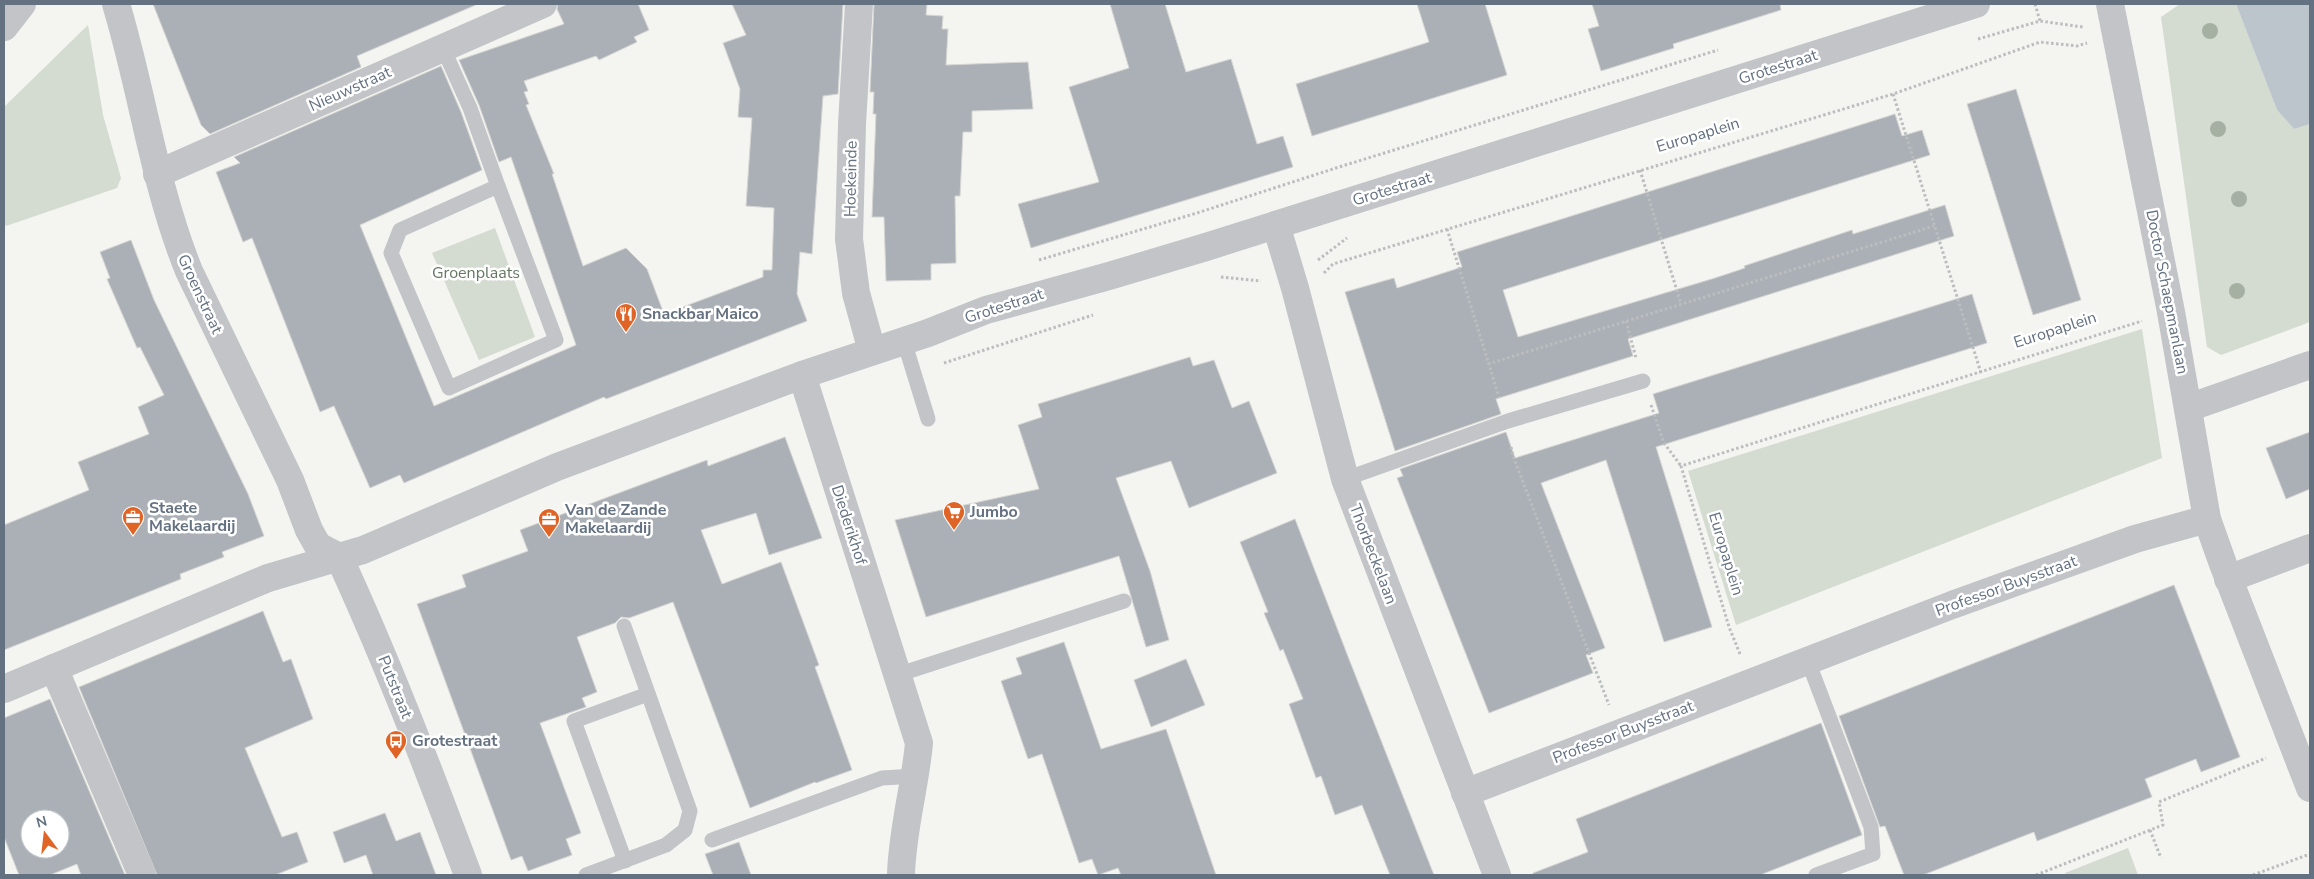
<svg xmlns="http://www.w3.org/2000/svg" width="2314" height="879" viewBox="0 0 2314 879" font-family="'Nunito Sans',sans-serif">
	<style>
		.green { fill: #d4dbd1 }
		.water { fill: #bdc5cc }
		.building { fill: #aab0b6; stroke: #d5d5d3; fill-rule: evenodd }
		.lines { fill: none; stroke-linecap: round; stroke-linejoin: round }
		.path { stroke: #bbbdbf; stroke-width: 3; stroke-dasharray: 2.5 2.5; stroke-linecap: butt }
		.lane { stroke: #c2c4c8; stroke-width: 15 }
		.street { stroke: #c2c4c8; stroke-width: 28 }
		.tree { fill: #a5b0a2 }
		.labels { text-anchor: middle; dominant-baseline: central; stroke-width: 5; stroke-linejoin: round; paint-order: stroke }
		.street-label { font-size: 16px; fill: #647181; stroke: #fff }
		.park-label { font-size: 16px; fill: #647862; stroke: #fff }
		.poi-label { font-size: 16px; font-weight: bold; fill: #647181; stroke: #fff; text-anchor: start }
	</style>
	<rect width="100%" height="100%" fill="#f4f4f0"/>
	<!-- green -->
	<g class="green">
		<polygon points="2180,4 2236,4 2277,110 2294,129 2310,124 2310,322 2221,355 2207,347 2161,17"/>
		<polygon points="88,25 103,115 121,178 117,188 6,226 4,223 4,107"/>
		<polygon points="495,228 535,337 479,360 432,253"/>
		<polygon points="2142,329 2162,458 1736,625 1688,471"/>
		<polygon points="2128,848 2138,875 2066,875 2065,873"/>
	</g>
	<!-- water -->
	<polygon class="water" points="2236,4 2310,4 2310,124 2294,129 2277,110"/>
	<!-- building -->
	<g class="building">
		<polygon points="153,4 478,4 357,56 361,67 210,134 201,125"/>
		<polygon points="558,4 638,4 649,30 634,37 637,42 599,60 596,56 524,81 528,91 524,92 529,104 526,105 554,174 552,174 583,266 626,248 647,269 664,314 763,277 763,270 772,270 774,208 746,206 752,118 738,117 740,89 723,43 746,35 732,4 843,4 838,94 823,96 812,254 800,252 797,294 807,321 606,399 604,397 404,483 400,475 370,488 334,406 320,412 252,238 243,242 216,172 240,163 234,157 441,66 461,112 482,170 360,225 434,406 576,345 511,157 499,162 479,105 459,60 564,24 557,9"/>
		<polygon points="874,4 927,4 926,15 943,16 942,29 948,29 946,65 1028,62 1033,109 972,111 972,132 963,132 960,196 955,196 956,263 931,264 931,280 886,281 884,217 872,217 876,114 873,114 874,92 870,92"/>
		<polygon points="1110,4 1165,4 1186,72 1231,59 1257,144 1283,136 1293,167 1031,248 1018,204 1099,182 1069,87 1129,68"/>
		<polygon points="1417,4 1485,4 1507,75 1312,136 1296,84 1429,42"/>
		<polygon points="1592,4 1780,4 1781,10 1673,44 1674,48 1601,71 1588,29 1599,26"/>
		<polygon points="2016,89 2081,300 2033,315 1967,104"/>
		<polygon points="1895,114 1902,136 1922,130 1930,155 1503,290 1518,337 1715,278 1745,268 1744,266 1852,230 1853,234 1945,205 1954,236 1628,339 1633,356 1496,399 1501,414 1395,451 1345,292 1394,278 1397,288 1462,267 1457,252"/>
		<polygon points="131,240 154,300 248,494 264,536 222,552 224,557 180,574 181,579 4,650 4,525 89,490 78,462 149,434 138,407 164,395 140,347 137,348 107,279 110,278 100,252"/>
		<polygon points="1972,294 1987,343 1656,447 1712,627 1664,642 1606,460 1541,483 1605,648 1586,655 1593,673 1489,713 1397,478 1403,476 1400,469 1506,432 1515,458 1659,413 1653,394"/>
		<polygon points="1190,357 1193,366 1214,360 1232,408 1249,401 1277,473 1189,508 1171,461 1116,478 1150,571 1169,640 1146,647 1119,556 926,617 895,520 1039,489 1018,425 1042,417 1038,404"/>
		<polygon points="2310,432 2310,489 2286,499 2266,448"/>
		<polygon points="785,437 822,538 769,555 756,513 701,530 722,584 781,562 819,665 815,667 852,770 816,783 815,782 750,808 673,602 629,618 621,617 615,623 577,637 597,692 582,698 586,707 540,723 581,833 566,839 572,855 528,871 522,856 511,860 417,604 466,587 462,575 528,551 520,530 707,460 708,466"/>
		<polygon points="1295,519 1347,654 1434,875 1390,875 1362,805 1335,815 1321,776 1316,778 1289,704 1303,699 1283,649 1280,651 1264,613 1268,612 1240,542"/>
		<polygon points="2174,585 2240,757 2201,772 2196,759 2145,779 2152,797 2037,841 2034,832 1923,875 1904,875 1885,826 1880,827 1839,716"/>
		<polygon points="263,611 283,662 291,659 313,719 245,748 282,837 297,832 308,862 275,875 157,875 79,687"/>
		<polygon points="1064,642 1101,749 1166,729 1216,875 1121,875 1118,868 1098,875 1092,859 1079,863 1042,754 1028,759 1001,681 1022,674 1016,658"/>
		<polygon points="1186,659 1205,705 1151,727 1134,680"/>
		<path d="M50,699L125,875H81L77,864L50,875H19L4,837V718ZM30,819H60V849H30Z"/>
		<polygon points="1821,723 1862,835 1760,875 1533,875 1533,873 1588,852 1576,819"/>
		<polygon points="385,813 396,841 420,832 436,875 373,875 366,855 344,863 333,832"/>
		<polygon points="739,842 751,875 713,875 705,854"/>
	</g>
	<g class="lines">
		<!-- path -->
		<g class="path">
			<polyline points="2035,4 2040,21"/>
			<polyline points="1978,39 2040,21 2083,27"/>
			<polyline points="1893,94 1981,373"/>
			<polyline points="1640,170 1681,304"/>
			<polyline points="1447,229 1499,397"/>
			<polyline points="1039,260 1197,213 1339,167 1718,50"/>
			<polyline points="1318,260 1347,238"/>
			<polyline points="1324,273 1333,264 1893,94 2040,42 2077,46 2087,43"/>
			<polyline points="1221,277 1261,281"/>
			<polyline points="1626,321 1636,358"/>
			<polyline points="944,363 1093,315"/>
			<polyline points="1488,364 1934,226"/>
			<polyline points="1651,405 1664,443 1681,466"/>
			<polyline points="1511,447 1513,456 1609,705"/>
			<polyline points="1740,654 1729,627 1681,466 2142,321"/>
			<polyline points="2150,830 2161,858"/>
			<polyline points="2036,875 2163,825 2159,802 2266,758"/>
			<polyline points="2253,875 2310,854"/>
		</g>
		<!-- lane -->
		<g class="lane">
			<polyline points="443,48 470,108 498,186 400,230 391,253 449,388 556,340 498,186"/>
			<polyline points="904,341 928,419"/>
			<polyline points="1345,479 1508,421 1643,381"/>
			<polyline points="1808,661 1871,827 1873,854 1816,875"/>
			<polyline points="897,675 1124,601"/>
			<polyline points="712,840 882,778 916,776"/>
			<polyline points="625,861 574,721 648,694"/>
			<polyline points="586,875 666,845 685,830 690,811 624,626"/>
		</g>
		<!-- street -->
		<g class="street">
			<path d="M116,4C143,93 154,185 189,271L290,480L309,530L318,546L339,557"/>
			<polyline points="859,4 852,124 849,239 856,293 872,351"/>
			<polyline points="2110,4 2171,312 2207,519 2223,564 2310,788"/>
			<polyline points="4,27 22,4"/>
			<polyline points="157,174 543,4"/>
			<polyline points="1276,225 1295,288 1345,479 1497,875"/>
			<path d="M802,375L919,743C915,787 902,831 901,875"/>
			<polyline points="2188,408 2310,365"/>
			<path d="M339,557C387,661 428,768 468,875"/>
			<polyline points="2228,579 2310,548"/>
			<polyline points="54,668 142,875"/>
			<polyline points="4,689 268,578 363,550 557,467 802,375 928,333 986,310 1109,276 1206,247 1976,4"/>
			<polyline points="1465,793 1952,605 2135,539 2207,519"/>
		</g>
	</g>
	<!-- trees -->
	<g class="tree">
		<circle cx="2210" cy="31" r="8"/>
		<circle cx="2218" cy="129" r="8"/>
		<circle cx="2239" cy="199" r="8"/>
		<circle cx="2237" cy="291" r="8"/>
	</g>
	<!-- icons -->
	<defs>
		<g id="restaurant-pin" transform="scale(1.125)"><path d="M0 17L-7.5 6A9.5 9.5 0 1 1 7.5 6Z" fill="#df6425" stroke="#fff"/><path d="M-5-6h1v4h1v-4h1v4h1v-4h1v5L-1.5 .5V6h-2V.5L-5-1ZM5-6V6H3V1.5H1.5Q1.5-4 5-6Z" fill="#fff"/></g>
		<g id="supermarket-pin" transform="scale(1.125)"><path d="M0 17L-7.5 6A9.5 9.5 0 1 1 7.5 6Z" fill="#df6425" stroke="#fff"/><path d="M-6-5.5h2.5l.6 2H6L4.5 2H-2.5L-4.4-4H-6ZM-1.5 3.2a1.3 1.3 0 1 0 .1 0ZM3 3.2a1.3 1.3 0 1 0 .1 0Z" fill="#fff"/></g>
		<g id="office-pin" transform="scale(1.125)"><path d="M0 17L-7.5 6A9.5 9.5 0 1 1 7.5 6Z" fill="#df6425" stroke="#fff"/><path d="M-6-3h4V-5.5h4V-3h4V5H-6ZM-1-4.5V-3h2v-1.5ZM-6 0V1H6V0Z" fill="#fff"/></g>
		<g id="bus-pin" transform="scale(1.125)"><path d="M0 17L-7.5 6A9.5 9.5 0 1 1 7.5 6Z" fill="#df6425" stroke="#fff"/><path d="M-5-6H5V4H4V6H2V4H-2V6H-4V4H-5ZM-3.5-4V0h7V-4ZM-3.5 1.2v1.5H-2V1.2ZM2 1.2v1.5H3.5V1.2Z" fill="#fff"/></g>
	</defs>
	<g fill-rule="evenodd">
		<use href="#restaurant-pin" x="626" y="314"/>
		<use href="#supermarket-pin" x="954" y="512"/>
		<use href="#office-pin" x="133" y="517"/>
		<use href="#office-pin" x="549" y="519"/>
		<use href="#bus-pin" x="396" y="741"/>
	</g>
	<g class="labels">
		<!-- street labels -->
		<g class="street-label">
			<text transform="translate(1778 67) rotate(-18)">Grotestraat</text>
			<text transform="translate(350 89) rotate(-24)">Nieuwstraat</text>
			<text transform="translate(1698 135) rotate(-17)">Europaplein</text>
			<text transform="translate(851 179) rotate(-89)">Hoekeinde</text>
			<text transform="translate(1392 189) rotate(-17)">Grotestraat</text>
			<text transform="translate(2167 292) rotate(79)">Doctor Schaepmanlaan</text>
			<text transform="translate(200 294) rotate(65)">Groenstraat</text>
			<text transform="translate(1004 306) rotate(-18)">Grotestraat</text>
			<text transform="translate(2055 330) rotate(-18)">Europaplein</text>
			<text transform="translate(849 525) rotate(72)">Diederikhof</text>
			<text transform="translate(1373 554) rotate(69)">Thorbeckelaan</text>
			<text transform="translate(1726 554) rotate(73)">Europaplein</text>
			<text transform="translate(2006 586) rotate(-20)">Professor Buysstraat</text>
			<text transform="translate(395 687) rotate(68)">Putstraat</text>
			<text transform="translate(1623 732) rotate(-21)">Professor Buysstraat</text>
		</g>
		<!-- park labels -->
		<g class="park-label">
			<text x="476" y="273">Groenplaats</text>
		</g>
		<!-- poi labels -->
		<g class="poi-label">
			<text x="642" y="314">Snackbar Maico</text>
			<text x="149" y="508">Staete<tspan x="149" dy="18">Makelaardij</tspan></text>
			<text x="565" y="510">Van de Zande<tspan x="565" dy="18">Makelaardij</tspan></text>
			<text x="970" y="512">Jumbo</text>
			<text x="412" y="741">Grotestraat</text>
		</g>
	</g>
	<!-- border -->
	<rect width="2314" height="879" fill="none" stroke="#647181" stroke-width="10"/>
	<!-- north arrow -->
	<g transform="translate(45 834) rotate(345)"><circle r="24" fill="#ffffff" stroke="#c1c6cd"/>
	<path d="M0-4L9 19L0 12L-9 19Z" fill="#df6425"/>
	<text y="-8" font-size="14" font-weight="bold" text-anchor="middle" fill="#647181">N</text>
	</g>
</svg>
